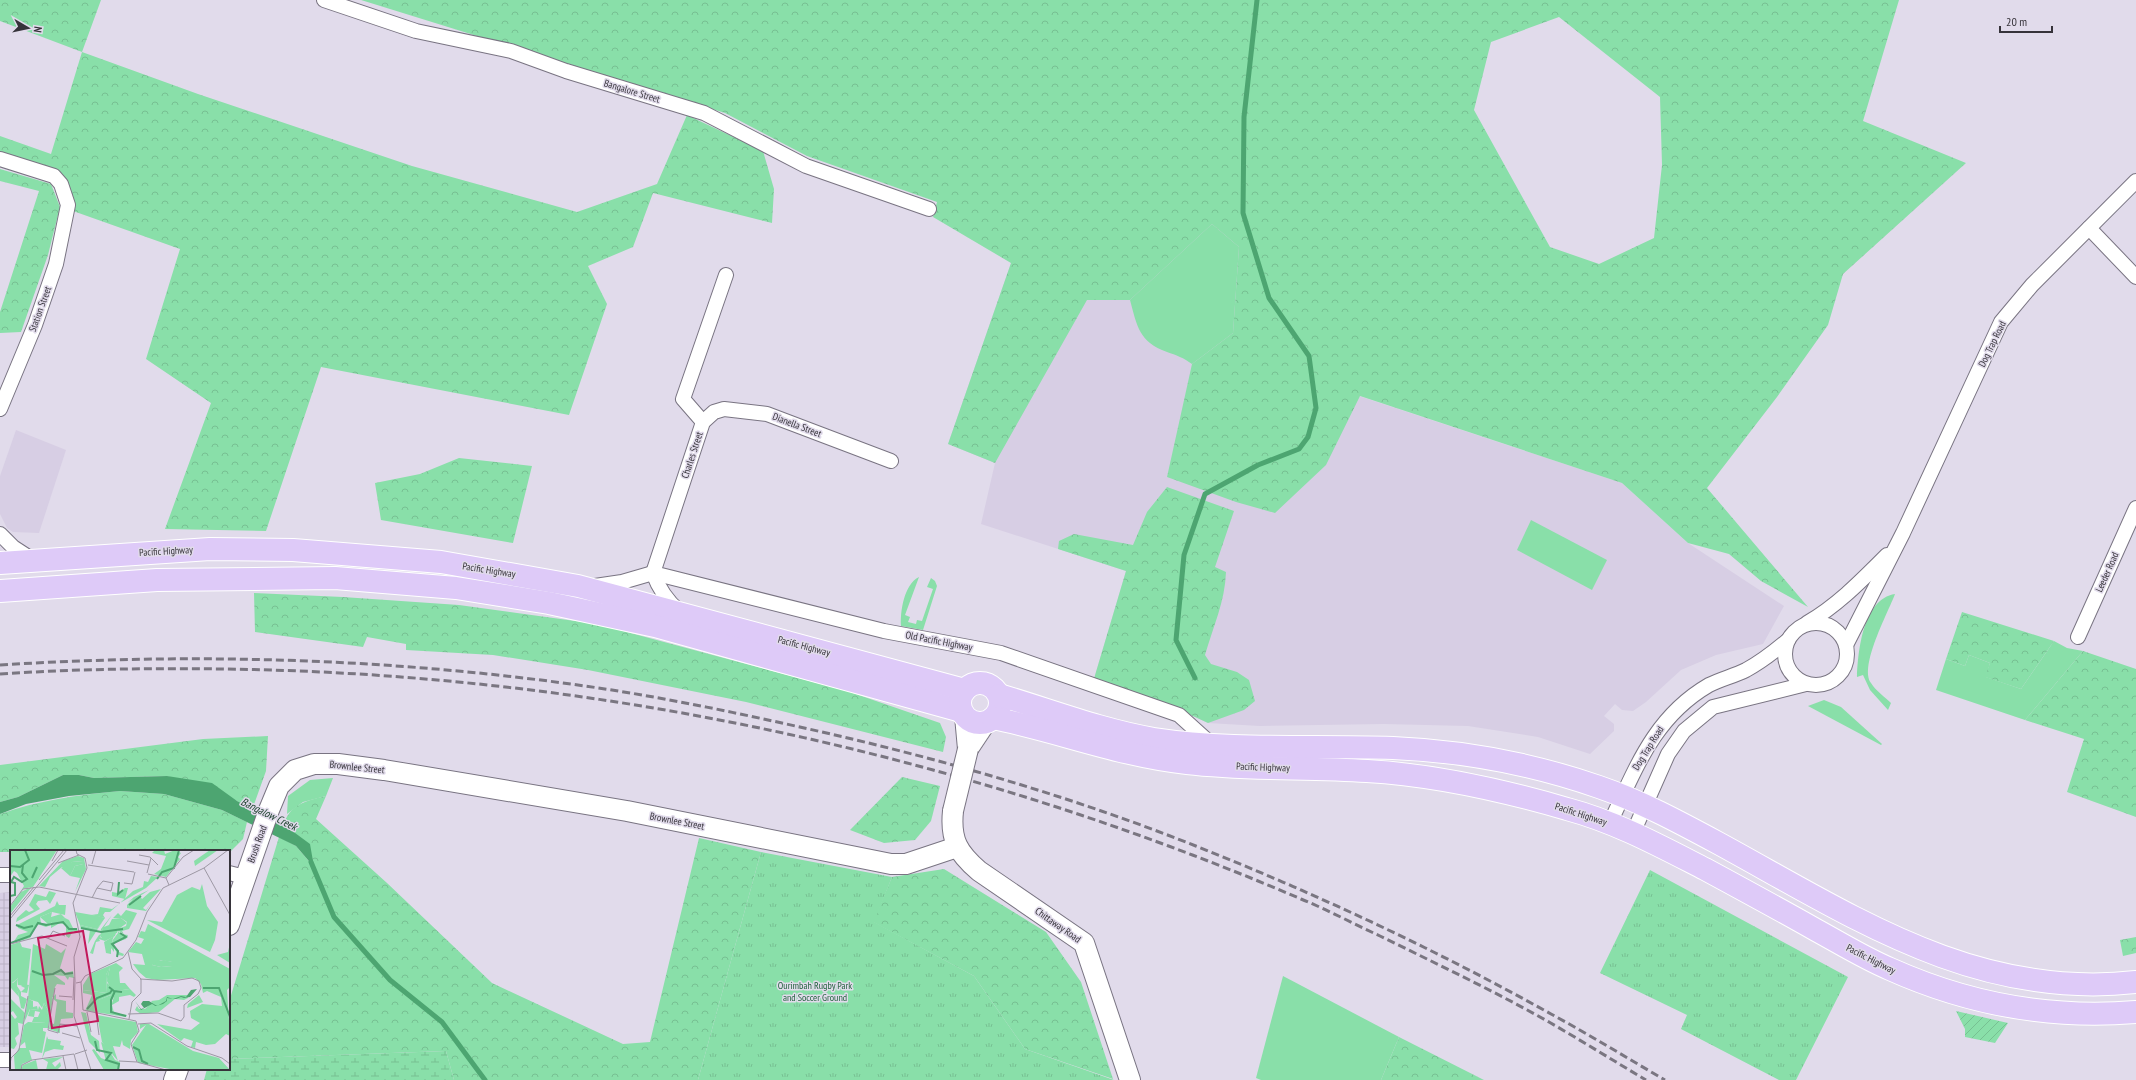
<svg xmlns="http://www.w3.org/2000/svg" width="2136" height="1080" viewBox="0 0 2136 1080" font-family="'PT Sans Narrow',sans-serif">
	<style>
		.built { fill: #d7cee4 }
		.industrial { fill: url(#industrial-grid) }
		.grass { fill: #89dfa9 }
		.forest { fill: url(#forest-crowns); fill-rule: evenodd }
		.wetland { fill: url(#wetland-marsh) }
		.park { fill: url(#park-tufts) }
		.garden { fill: url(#garden-furrows) }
		.water { fill: #4da571 }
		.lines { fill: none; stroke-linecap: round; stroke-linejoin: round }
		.stream { stroke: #4da571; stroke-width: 5 }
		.street-casing { stroke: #797482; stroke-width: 16 }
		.secondary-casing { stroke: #797482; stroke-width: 22 }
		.primary-casing { stroke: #fff; stroke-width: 24 }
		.street { stroke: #fff; stroke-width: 14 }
		.secondary { stroke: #fff; stroke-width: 20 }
		.primary { stroke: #decaf8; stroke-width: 22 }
		.rail { stroke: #7a7681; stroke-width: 3; stroke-dasharray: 8 4; stroke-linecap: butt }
		.secondary-bridge-casing { stroke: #797482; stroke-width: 22; stroke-linecap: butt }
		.secondary-bridge { stroke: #fff; stroke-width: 20 }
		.labels { text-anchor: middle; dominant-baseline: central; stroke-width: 3; stroke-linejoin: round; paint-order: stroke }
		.street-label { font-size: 10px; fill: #36333a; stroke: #e1dbeb }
		.park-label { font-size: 10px; fill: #23623e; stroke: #e1dbeb }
		.water-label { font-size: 11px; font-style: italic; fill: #183d28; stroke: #e1dbeb }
		.inset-river { fill: none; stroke: #4da571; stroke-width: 2 }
		.inset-road { fill: none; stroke: #9d98a4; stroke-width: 1 }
		.view { fill: #c2185b; fill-opacity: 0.15; stroke: #c2185b; stroke-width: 2 }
		.inset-edge { fill: none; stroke: #36333a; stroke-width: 2 }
	</style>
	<defs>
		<pattern id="industrial-grid" width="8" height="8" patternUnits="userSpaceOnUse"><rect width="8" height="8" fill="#d7cee4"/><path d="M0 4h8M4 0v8" fill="none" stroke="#b9b1c4"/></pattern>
		<pattern id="forest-crowns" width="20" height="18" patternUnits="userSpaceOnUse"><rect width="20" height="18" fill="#89dfa9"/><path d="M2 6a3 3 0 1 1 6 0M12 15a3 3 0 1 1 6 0" fill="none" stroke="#77c092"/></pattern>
		<pattern id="wetland-marsh" width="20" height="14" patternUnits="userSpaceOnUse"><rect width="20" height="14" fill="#89dfa9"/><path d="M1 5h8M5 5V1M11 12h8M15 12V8" fill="none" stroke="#77c092"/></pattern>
		<pattern id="park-tufts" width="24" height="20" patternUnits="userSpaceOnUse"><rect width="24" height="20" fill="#89dfa9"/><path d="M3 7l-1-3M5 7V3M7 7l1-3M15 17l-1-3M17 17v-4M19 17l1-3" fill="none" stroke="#77c092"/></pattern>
		<pattern id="garden-furrows" width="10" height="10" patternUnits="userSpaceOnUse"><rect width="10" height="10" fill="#89dfa9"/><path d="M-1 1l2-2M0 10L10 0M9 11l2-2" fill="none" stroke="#77c092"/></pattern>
	</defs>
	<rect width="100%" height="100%" fill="#e1dbeb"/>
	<!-- built -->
	<g class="built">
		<polygon points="1311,200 1359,396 1622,483 1688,543 1784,606 1763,644 1716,655 1681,670 1646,702 1633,711 1622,710 1615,704 1604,716 1614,724 1614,731 1590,754 1538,737 1468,726 1384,724 1260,726 1208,723 1180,710 1093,682 1126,571 981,524 995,463 948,444 1011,263"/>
		<polygon points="16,430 66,450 39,533 13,532 7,528 0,514 0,476"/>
	</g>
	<!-- industrial -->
	<polygon class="industrial" points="11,892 11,1047 0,1047 0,893"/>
	<!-- grass -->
	<g class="grass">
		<path d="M1212,224L1239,247L1233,333L1192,364C1184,358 1176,355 1167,352C1139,342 1137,326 1130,300Z"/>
		<polygon points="1531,520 1607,560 1592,590 1517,550"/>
		<path d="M919,577L905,615L910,617L908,622L916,624L917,620L922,621L933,589L927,587L931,578L935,581L937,586L923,630L901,626C900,612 904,584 919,577Z"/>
		<path d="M1895,594C1888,613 1859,666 1871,683C1876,691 1885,697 1891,703L1888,710L1870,690L1863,675L1857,677C1858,651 1863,599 1895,594Z"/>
		<polygon points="2054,641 2067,648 2083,651 2025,720 1936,690 1946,659 1965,666 1969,655 1990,663 1986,677 2021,689"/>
		<polygon points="1824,700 1841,707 1882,744 1881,745 1808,706"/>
		<polygon points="333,778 326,796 303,802 287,814 288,796 310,780"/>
		<polygon points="1283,976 1399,1037 1381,1080 1261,1080 1256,1078"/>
	</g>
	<!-- forest -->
	<g class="forest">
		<polygon points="0,0 101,0 82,52 198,94 412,166 577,212 657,184 687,115 763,151 774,189 772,223 653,193 633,247 588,266 607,304 569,415 321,367 266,531 165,529 211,403 146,359 180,249 73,211 67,181 0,153 0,136 51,154 82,52 0,21"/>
		<path d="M361,0H1899L1863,121L1966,163L1843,274L1828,325L1777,397L1707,488L1808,607L1761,581L1729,554L1688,543L1622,483L1360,396L1326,465L1275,513L1236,502L1167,477L1192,364L1233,333L1239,247L1212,224L1130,300H1087L995,463L948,444L1011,263L933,217L937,202L807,156L725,113ZM1559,17L1660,97L1662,165L1654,238L1599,264L1550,247L1474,110L1491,42Z"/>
		<polygon points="0,169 51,184 60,207 48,255 21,332 0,333 0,312 39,191 0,181"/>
		<polygon points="459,458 532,466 513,543 381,520 375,483 420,474"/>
		<path d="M1167,487L1234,511L1215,567L1226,572C1225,602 1213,627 1205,655L1211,664L1237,672L1249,680L1255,701L1244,710L1208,723L1180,710L1093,682L1126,571L1058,549L1059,541L1074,534L1133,545L1147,512Z"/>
		<polygon points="254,593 343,597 459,605 597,624 847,691 940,723 946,737 943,752 746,702 588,670 493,655 406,650 406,644 367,637 363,647 255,632"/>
		<polygon points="1962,612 2054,641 2021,689 1985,677 1990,663 1969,655 1965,666 1946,659"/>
		<polygon points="2083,651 2136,669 2136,817 2067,792 2084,739 2025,720"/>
		<polygon points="268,736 266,771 252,810 237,801 167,776 94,778 79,775 63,775 18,797 0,802 0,765 203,739"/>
		<polygon points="902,777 940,786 931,821 915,840 884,843 850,830"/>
		<path d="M120,791L164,794L222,810L247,822L243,839L231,851L0,852V814C39,800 79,795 120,791Z"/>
		<path d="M326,796L316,819L387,883L492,983L623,1044L650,1042L699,838L761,852L698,1080H454L446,1051L229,1059V1002L279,837L296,846L313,866L291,830L283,826C290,804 305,801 326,796Z"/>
		<polygon points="944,869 1046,932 1081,982 1113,1079 1025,1049 974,976 873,922 892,877"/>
		<polygon points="2136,937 2136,953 2123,956 2120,940"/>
		<polygon points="1399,1037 1484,1080 1381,1080"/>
	</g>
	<!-- wetland -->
	<polygon class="wetland" points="446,1051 454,1080 204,1080 207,1069 229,1069 229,1059"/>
	<!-- park -->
	<g class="park">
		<polygon points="761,852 892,877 874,922 974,976 1025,1049 1114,1080 698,1080"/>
		<polygon points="1650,870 1848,977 1796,1080 1779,1080 1681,1029 1687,1015 1600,973"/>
	</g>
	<!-- garden -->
	<polygon class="garden" points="1956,1011 2008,1023 1995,1043 1965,1037 1965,1029"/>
	<!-- water -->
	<polygon class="water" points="63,775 79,775 94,778 167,776 212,783 237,801 291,830 310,844 314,867 296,846 222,810 164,794 120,791 69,796 26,804 0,814 0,802 18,797"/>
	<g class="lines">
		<!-- stream -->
		<g class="stream">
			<polyline points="1195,678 1176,640 1184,555 1205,494 1258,465 1299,449 1308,437 1316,408 1309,356 1269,298 1243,213 1244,117 1257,0"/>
			<polyline points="311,862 334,917 390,980 442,1022 485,1080"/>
		</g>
		<!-- street casing -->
		<g class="street-casing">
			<g id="street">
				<polyline points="324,0 416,31 511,51 566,71 704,113 806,166 929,209"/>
				<polyline points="0,159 54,176 61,184 68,205 56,264 35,325 0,409"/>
				<polyline points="2089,228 2136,277"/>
				<polyline points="703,422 683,399 726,275"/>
				<polyline points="0,534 13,547 33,560"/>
				<polyline points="653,573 884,631 1001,653 1179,715 1211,744"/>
				<polyline points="595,586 622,582 653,573"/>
				<path d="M679,611C666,600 659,589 653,573L703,422L714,412L724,409L767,414L891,461"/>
				<circle cx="1816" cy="654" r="31"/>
				<path d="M1807,623C1838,605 1862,580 1887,555"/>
				<polyline points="2078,637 2136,508"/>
				<polyline points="1846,645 1903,533 2001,322 2032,285 2136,181"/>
				<path d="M1610,823C1636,768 1654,717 1709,685C1721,679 1734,676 1746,670C1761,662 1775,651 1788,640"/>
				<polyline points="1633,833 1668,754 1684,731 1713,707 1806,684"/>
				<polyline points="229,873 245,877"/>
				<polyline points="0,875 11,875"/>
				<polyline points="0,1060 11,1060"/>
			</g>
		</g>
		<!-- secondary casing -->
		<g class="secondary-casing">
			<g id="secondary">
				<polyline points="965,716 968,749"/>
				<polyline points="968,749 986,722"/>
				<path d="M953,811C950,840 958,853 979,871L1084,943L1130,1080"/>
				<polyline points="229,925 269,810 279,786 295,770 314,764 338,764 384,770 627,811 891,864 906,864 957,847"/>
				<polyline points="174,1080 178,1069"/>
			</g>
		</g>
		<!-- primary casing -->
		<g class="primary-casing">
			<g id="primary">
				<polyline points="0,563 210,549 293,550 441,562 578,586 965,690"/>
				<polyline points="0,591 157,580 335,578 456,588 549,603 655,626 961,711"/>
				<circle cx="980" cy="703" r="20"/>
				<path d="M999,695C1050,710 1101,730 1154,739C1233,751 1314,745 1393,748C1463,751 1533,764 1599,787C1640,801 1679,822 1718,843C1852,916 1975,1000 2136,982"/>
				<path d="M993,718C1058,731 1120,756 1187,763C1246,770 1307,767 1367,771C1435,775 1502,790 1567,809C1616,822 1660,846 1705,869C1742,889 1779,909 1816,930C1840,943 1864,958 1890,969C1968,1004 2051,1019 2136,1012"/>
			</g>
		</g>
		<!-- street -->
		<use href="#street" class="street"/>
		<!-- secondary -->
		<use href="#secondary" class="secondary"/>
		<!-- primary -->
		<use href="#primary" class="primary"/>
		<!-- rail -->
		<g class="rail">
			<path d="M0,665C204,652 410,659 612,690C687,702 761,718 835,735C951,762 1067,796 1178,839C1306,889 1431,947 1551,1014C1590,1035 1627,1058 1665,1080"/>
			<path d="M0,674C75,669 150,668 225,669C595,674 961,753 1301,899C1328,910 1354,924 1380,936C1437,964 1494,991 1549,1022C1582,1041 1614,1061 1646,1080"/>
		</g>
		<!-- secondary-bridge casing -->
		<g class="secondary-bridge-casing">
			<polyline id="secondary-bridge" points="953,811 968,749"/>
		</g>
		<!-- secondary-bridge -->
		<use href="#secondary-bridge" class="secondary-bridge"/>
	</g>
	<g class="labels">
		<!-- street labels -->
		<g class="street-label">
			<text transform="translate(632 91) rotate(17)">Bangalore Street</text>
			<text transform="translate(40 309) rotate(-70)">Station Street</text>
			<text transform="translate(1992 344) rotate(-64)">Dog Trap Road</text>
			<text transform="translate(797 425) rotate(21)">Dianella Street</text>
			<text transform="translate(692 455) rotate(-72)">Charles Street</text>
			<text transform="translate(166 551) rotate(-3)">Pacific Highway</text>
			<text transform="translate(489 570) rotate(9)">Pacific Highway</text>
			<text transform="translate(2107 572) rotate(-66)">Leeder Road</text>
			<text transform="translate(939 641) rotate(11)">Old Pacific Highway</text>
			<text transform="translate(804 646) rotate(15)">Pacific Highway</text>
			<text transform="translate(1648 748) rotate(-58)">Dog Trap Road</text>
			<text transform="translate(357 767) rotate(6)">Brownlee Street</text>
			<text transform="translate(1263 767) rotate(2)">Pacific Highway</text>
			<text transform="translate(1581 814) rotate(18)">Pacific Highway</text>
			<text transform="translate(677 821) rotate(11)">Brownlee Street</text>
			<text transform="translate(257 844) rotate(-70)">Brush Road</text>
			<text transform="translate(1058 925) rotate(35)">Chittaway Road</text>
			<text transform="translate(1871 959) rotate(27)">Pacific Highway</text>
		</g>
		<!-- park labels -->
		<g class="park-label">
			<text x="815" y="985">Ourimbah Rugby Park<tspan x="815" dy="12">and Soccer Ground</tspan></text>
		</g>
		<!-- water labels -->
		<g class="water-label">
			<text transform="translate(269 814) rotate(26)">Bangalow Creek</text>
		</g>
	</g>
	<!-- overview -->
	<g transform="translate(10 850)">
		<rect width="220" height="220" fill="#e1dbeb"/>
		<path d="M200,0H208L185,16L184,11ZM73,11V14L65,16L60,26L51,18L62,12ZM109,54L100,62H95L93,65L95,68L81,65L88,64L90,57L102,59ZM42,62L41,67L51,64L55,68L38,74L30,67ZM111,68L117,73L110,78L102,69ZM100,82L106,83L105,86L95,91L89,89L90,91L86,92L83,104L80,103L85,91L89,85L91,84L90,87L92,88V84ZM154,110L162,112V116L151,117L142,115L145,111ZM8,128L7,136L11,142L15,138L11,136L13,134L19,135L17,143L11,142V146L17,149L14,159L11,158L8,142L2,134ZM189,145L193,152L177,158L178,154ZM0,148L15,163L13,174L1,171V164L5,169L7,167L3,161L0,163ZM34,153L38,160L36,173L22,172L24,167H28L30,162L25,161L24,167L18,166L20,159L28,160L29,156L32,160ZM84,199L91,208L107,214L106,220H94L82,200Z" fill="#89dfa9"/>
		<path d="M31,0L29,28L0,64V57L11,42L21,37L13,39L9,44L14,36L7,23L4,21L0,27V1ZM145,0H154L155,4L165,0L171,3L168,7L170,9L156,27L144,24L151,19L156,6L142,3ZM68,6L74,8L76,19L65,42L70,28L60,26L65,16L73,14V11L62,12L59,17H52L40,27L35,37L29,36L53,11ZM141,26L148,27L136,38L110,53L123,41L133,37L134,31L138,32ZM192,34L197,56L208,72L205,90L200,102L137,70L152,72L167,45L182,37L190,40ZM151,39L133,58L136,60L141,53L136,61L117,58V55L123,49L117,53L124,47L139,40L130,46L132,49L140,42ZM39,41L46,43L40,54L37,50L28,51L26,54L30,59L6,72L7,68L16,60L19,62L24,60L19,55L25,44L36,47ZM47,51L49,55H56L55,65L42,62L30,67L31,73L42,74V70L55,68L59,70L63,78H67L68,83L63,81L59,88L56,86V75L50,73L41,78V75L36,77L27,74L20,88L3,93L8,85L18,82L8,78L7,75L45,56ZM116,60L127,63L119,79L112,81L114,84L107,80V83L93,84L92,88L90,86L93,78L90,84L91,79L102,65L94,77L99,75L102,69H106L110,78L116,76L117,72L111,68H103L108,63L111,66ZM93,71L78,94L80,80L71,79L70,75L87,79ZM138,74L220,119V137L217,140L220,186L216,184L205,194L196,195L186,192L185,198L181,197L183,191L174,188L171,191L147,174L181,180L190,173L181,168L180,161L192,154L212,156L211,147L197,141L193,143L191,134L185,128L147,130L136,128L129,122L123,114L135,115L132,104L118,102L126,92L131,94L134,89L128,87L131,81L135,82ZM151,110L162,112V116L151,117L142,115ZM104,86L102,91L109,102L114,104L113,106L108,105L104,98V102L101,98V104L96,103L94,92ZM10,92L12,97L21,99L17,136L8,135V128L2,133L6,134L9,147L1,138L0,95ZM220,93V113L207,105L218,102ZM23,94L35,99L36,94L51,103L56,98L50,118L55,123L63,121L64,128L59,127L58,130L55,126L44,125L55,133V135L47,134L45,137L38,178H33V181L36,182L32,203L19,200L22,210L12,214L11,220H5L4,206L9,198H16L15,192L10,196L14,175L18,172L35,173L38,160L34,153L32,158L28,152L18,149ZM100,116L97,133L106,141L120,139L126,145L124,147L120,145L109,147V151L102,155L104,163H101L100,160L105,143L84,152L85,162L75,161L82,145L73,143V140L97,143L96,125ZM46,144V149L56,151V162L63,163V168L51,169L50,174L56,176L50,175V183L39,179L40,173L44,174L47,152L42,148ZM157,145H177L178,148L174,150L165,149L149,162L131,164L125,160L127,156L129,159H135L142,152L141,151L149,150ZM18,149L23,151V157L27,156L28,160L20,159L14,173ZM71,162L76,163L81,185L89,191L90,203L79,192ZM0,168L1,171L2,168L8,173L9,184L5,188L7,194L4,199L0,198ZM130,174H139L183,201L209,208L220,220H165L128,213L122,195L136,175L130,179ZM37,186L38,189L51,191L50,195L54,196L53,200L44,199L35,202L32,209ZM91,192L96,195L105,210L110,212L109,220H106V214L96,211ZM53,207L42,213L45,217L50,212L51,216L47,220H36L38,212L33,209ZM26,210L28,220H11L13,215Z" fill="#89dfa9" fill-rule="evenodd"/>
		<path d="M107,80L111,84L118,85L116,89L104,93L102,91L108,83ZM102,142L106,143L101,152V163L117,165L116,167L85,162L83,152L101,145Z" fill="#89dfa9"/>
		<path d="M15,0H47L23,37H16L15,31L17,28L12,23L13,15L19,10ZM115,38H118L115,49L102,46V42L108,43ZM65,62L88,66L95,68L87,79L70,75ZM106,113L113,118L109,122L110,133H115L120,139L105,141L99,135L97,131L100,117L96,125L97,143L73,140V135L80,124ZM87,165L126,172L128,182L121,190L120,199L113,195L112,190L110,197L103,196L108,211L92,192Z" fill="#89dfa9"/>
		<path d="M187,139L180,147L174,148L171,147L166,149H163L157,148V151L153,154L146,156H145L144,155L142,154L131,160L125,151L131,159L134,158L131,154L133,151H139L147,156L156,151L157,147L163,149L171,146L176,147L181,140Z" fill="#4da571"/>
		<path class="inset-river" d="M0,16L10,17L19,10L15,0M22,28L27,17M147,29L152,22L164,18L169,0M109,32L108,44L113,40M0,46L5,45V33L1,32L4,27L12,32L17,29L12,23L13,15M119,55L131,46M6,75L14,78L23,76M71,78L91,82L113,79M1,93L20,86L28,73L36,75L53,72L59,79H67M107,107L108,101L102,94L116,87L110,83M22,121L33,125L43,124L51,120L55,124L63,123M99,137L104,141L112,142M193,138H209L220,167M105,141L101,150V162L116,166M77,159L87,148L100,143L102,140M85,191L87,200L101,203L96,210L109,214L108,220M123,197L129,200L132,211L138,214"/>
		<path class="inset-road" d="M129,5L140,7L148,15M42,11L48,0M117,11L139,15M48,13L69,5M82,14L86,0M78,15L124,22M194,18L220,65M137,23L141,8M138,24L156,28L159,35M156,28L173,7L184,0M29,30L54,0M114,33L122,34L125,22M82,48L87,38L101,41L103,33L93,31L87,38M0,56L13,39L29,37L110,53M0,66L24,37M0,69L57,0M38,89L43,81L55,86M0,94L32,86L57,96M118,102L122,119L131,129V143L122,152L119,169M65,131L64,107L70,87L63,53L77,18L75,8L67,4L66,0M65,131L64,166L81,220M71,132L73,160L126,171L129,181L121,194L127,212L156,220M66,133L71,132L75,126L113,108L126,90L137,62L153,38L194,18L218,0M45,138L38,180L48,183L50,174L67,176M49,146L62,147M63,150L64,127M77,162L81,182M86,163L89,185M118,164L148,163L171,171L174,167V155L188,144L191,138L189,131L182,128L162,131L130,129M128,174L141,173L177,196L212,208L220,214M52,183L70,188M64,204L68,220M65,204L77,200M53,206L56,220M109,211L127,212M0,215L1,208L9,200L18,146M11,220L12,215L22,210L64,204"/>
		<path class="view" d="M73,81L88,171L42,178L28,88Z"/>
		<rect width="220" height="220" class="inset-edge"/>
	</g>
	<!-- north arrow -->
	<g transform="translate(28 28) rotate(99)" stroke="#e1dbeb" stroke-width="3" paint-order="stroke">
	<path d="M0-3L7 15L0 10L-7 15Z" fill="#36333a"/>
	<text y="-6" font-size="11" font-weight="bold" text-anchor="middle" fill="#36333a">N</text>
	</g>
	<!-- scale -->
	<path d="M2000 26v6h52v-6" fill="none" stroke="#36333a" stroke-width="2"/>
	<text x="2006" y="26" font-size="12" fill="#36333a" stroke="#e1dbeb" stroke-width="3" paint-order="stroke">20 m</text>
</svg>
